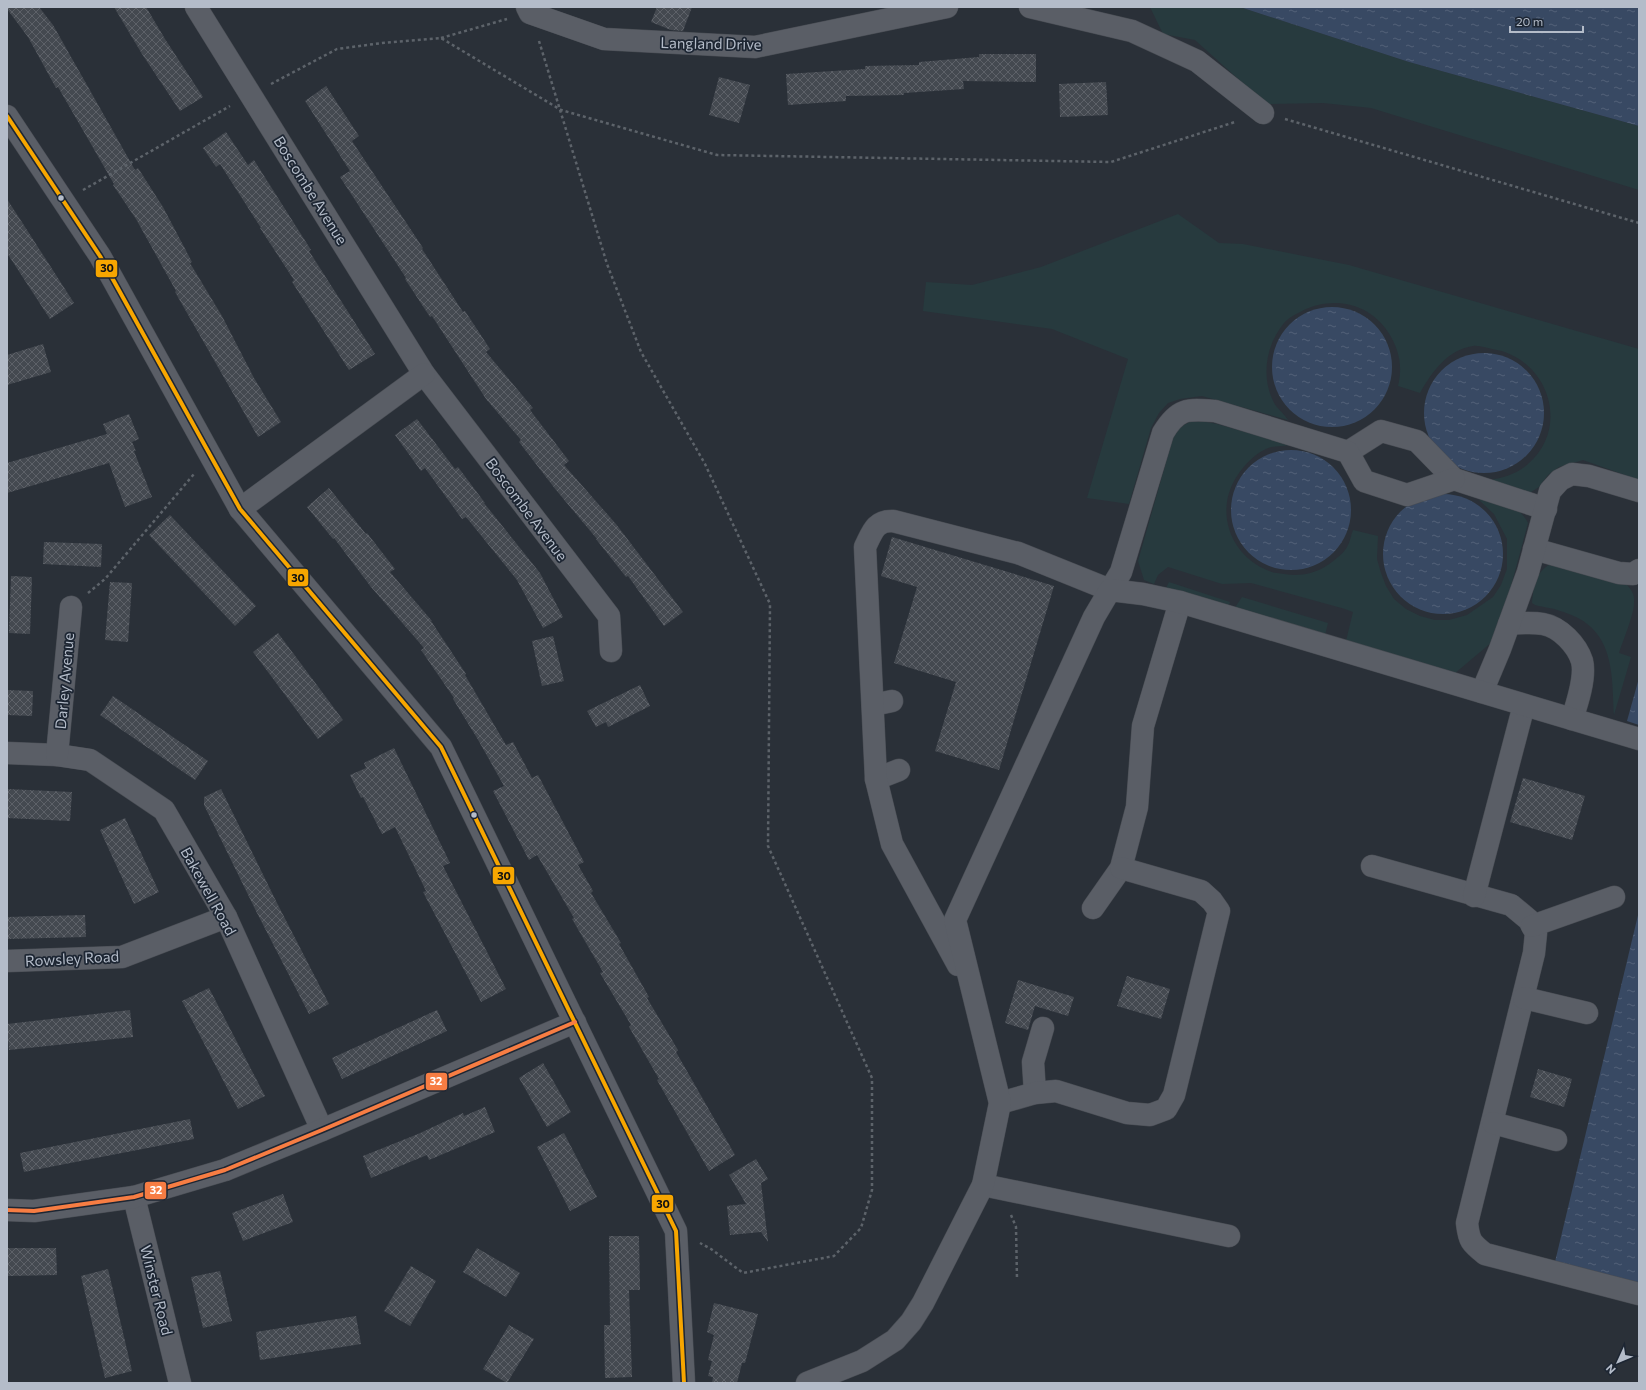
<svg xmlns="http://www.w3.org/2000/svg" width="1646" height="1390" viewBox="0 0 1646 1390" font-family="Commissioner,sans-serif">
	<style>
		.grass { fill: #273a3e }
		.water { fill: url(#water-ripples) }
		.building { fill: url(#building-cross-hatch) }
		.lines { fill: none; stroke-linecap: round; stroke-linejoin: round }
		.minor-casing { stroke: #484c53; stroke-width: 23 }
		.path { stroke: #5d636a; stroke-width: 2.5; stroke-dasharray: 3 3; stroke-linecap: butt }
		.minor { stroke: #5a5e66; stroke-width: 22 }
		.bus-1-casing { stroke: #1d2633; stroke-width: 7 }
		.bus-2-casing { stroke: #1d2633; stroke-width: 7 }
		.bus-1 { stroke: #f7a600; stroke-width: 4 }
		.bus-2 { stroke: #f77d43; stroke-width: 4 }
		.bus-dot { fill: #b4bcc9; stroke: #1d2633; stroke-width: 1.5 }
		.labels { text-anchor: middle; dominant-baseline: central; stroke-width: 3.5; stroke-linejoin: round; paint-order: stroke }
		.street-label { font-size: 15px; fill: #b4bcc9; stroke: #1d2633 }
		.line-badge { stroke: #1d2633; stroke-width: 1.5 }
		.badge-label { font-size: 11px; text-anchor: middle; font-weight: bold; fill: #fff }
		.pale-badge-label { font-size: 11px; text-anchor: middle; font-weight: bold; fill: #111 }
	</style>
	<defs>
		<pattern id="water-ripples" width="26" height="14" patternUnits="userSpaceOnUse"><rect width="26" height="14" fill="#384963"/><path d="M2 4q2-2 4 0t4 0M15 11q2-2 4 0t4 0" fill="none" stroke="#526178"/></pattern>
		<pattern id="building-cross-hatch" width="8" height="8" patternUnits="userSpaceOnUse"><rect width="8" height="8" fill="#444950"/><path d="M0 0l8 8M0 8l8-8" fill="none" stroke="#5d6168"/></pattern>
	</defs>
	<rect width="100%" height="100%" fill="#2a3038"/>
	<!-- grass -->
	<g class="grass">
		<polygon points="1150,7 1240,7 1409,62 1639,126 1639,190 1371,108 1323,103 1266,104 1195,40 1163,34"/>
		<path d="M1178,214L1219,243L1243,244L1349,265L1639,349V480L1583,460L1559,467L1548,475L1539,487L1531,492L1522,493L1489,480C1503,478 1517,474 1528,464C1572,426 1547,357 1492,349C1486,348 1479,345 1473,346C1447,350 1432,372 1420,393L1398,386C1403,366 1399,349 1388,332C1368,302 1332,296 1302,311C1296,314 1288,318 1284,323C1265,346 1260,380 1276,406C1280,411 1285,415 1288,420L1202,396L1180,399L1168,403L1159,413L1151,428L1129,504L1087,498L1128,359L1052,329L923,311L926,282L972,285L1041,267Z"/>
		<path d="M1195,420L1217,424L1292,445C1285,446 1277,446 1271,447C1257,451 1244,465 1237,476C1214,511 1230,556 1269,571C1273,573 1279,573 1284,574C1301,577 1318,573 1332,562C1337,558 1344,553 1347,547C1350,542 1351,535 1353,530L1378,536L1377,559L1381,573L1386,586L1394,599L1406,609L1420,616L1435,620H1449L1467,615L1493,597L1501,585L1507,569V539L1494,514L1479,500C1499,501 1518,503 1528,523L1500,627L1492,642L1454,674L1346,641L1353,612L1345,609L1251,583L1222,584L1168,567L1158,575L1154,584L1144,580L1138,561L1173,438C1179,427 1184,424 1195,420Z"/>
		<path d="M1556,561L1625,583C1631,589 1635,594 1634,603C1634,614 1623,641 1619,653L1631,657L1614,715C1612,676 1615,631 1569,614C1563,612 1556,609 1549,608C1542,606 1537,607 1532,603C1534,583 1536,570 1556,561Z"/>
		<polygon points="1169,582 1230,602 1228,608 1165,590"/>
		<polygon points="1242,597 1328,623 1325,635 1234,609"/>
	</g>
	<!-- water -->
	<g class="water">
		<polygon points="1240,7 1639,7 1639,126 1409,62"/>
		<circle cx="1332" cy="367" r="60"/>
		<circle cx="1484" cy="413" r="60"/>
		<circle cx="1291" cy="510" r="60"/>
		<circle cx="1443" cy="554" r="60"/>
		<polygon points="1639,678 1639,725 1627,721"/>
		<polygon points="1639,911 1639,1286 1554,1266"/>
	</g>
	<!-- building -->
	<g class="building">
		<polygon points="7,7 39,7 53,25 135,170 138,168 163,207 192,262 190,263 222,316 254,378 281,422 258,437 175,292 176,291 136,219 113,185 114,184 58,87 56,88 28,37 7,9"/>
		<polygon points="114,7 146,7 165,39 203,97 180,111 142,54"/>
		<polygon points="657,7 692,7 683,31 671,30 651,22"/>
		<polygon points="979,54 1036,54 1036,82 963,81 964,89 904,93 904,95 846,96 846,101 788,105 786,74 865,69 865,66 919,65 919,62 979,57"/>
		<polygon points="719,77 750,85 739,123 709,115"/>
		<polygon points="1106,82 1108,115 1060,117 1059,84"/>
		<polygon points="326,86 359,136 352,141 423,248 422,249 463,312 465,311 490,349 486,352 533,408 530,410 569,461 564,465 616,524 683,612 664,626 628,576 626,577 596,539 597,539 556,490 519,442 521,440 486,399 432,316 430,317 405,279 406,278 340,177 350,171 305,101"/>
		<polygon points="226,132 248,165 254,160 311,250 309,251 375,354 349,370 292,282 294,280 260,228 261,228 220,164 216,167 203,148"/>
		<polygon points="7,199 74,303 50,319 7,253"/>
		<polygon points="43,344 51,372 7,385 7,355"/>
		<polygon points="129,414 139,439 132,442 136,451 134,451 152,497 125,507 109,463 7,493 7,463 107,434 103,424"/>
		<polygon points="417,419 455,469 458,467 485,503 484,503 540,573 563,617 543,628 517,580 466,517 462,519 425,468 421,471 395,435"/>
		<polygon points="329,488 366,534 367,533 395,569 390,572 432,621 431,621 466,674 465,675 506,745 513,742 532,778 538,775 584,862 578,865 593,891 591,893 621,943 619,944 649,997 647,998 678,1050 676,1052 735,1155 709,1171 657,1080 659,1079 629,1027 631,1025 600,973 603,972 572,919 574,918 537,855 529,860 493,791 504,786 477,738 453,699 454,698 421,650 424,648 371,587 334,538 333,539 307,507"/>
		<polygon points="170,515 256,606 235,626 149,535"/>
		<polygon points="892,537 1054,586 999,770 935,751 956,682 894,663 917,587 881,576"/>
		<polygon points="44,542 102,544 101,567 43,564"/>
		<polygon points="11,576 32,577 30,634 9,633"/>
		<polygon points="110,582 132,583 128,642 105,640"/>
		<polygon points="278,633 343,720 318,739 253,652"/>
		<polygon points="553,636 564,681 542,686 532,641"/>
		<polygon points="640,685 650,706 608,727 606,722 596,727 587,711"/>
		<polygon points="7,690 33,691 32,716 7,715"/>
		<polygon points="113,696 208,761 195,780 100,715"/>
		<polygon points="394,748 450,863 443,866 506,989 481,1002 423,892 426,891 395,827 382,834 363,797 361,798 350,775 366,768 364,763"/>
		<polygon points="1523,778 1585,796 1572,840 1510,822"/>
		<polygon points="7,789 72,792 70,821 7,818"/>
		<polygon points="221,789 277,903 329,1004 309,1014 257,913 204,805 204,797"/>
		<polygon points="125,818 159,892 134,904 100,830"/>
		<polygon points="85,915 86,937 7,939 7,917"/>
		<polygon points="1127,976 1170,989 1161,1019 1117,1006"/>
		<polygon points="1018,980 1074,997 1068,1016 1035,1006 1028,1030 1005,1023"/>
		<polygon points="209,988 265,1096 238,1109 182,1001"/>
		<polygon points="130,1010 133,1037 9,1050 7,1024"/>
		<polygon points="437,1010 447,1031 342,1079 332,1058"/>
		<polygon points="543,1063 571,1112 547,1127 519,1078"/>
		<polygon points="1538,1069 1572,1079 1564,1107 1530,1097"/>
		<polygon points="485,1107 495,1132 429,1160 427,1155 371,1178 363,1156 418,1134 463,1113 464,1116"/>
		<polygon points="190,1119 194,1139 24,1172 20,1153"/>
		<polygon points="564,1133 597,1197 570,1211 537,1147"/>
		<polygon points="756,1159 768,1179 761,1183 768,1242 761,1232 730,1235 727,1206 746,1204 729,1175"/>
		<polygon points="283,1194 293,1222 243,1241 232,1213"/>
		<polygon points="609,1236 639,1236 640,1290 629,1290 632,1377 605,1378 604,1325 610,1325"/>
		<polygon points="7,1248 56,1248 57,1275 8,1276"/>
		<polygon points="477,1248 520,1273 506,1297 463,1272"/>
		<polygon points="411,1266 436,1281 410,1326 384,1311"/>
		<polygon points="108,1269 132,1371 105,1378 81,1276"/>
		<polygon points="220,1271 232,1321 203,1328 191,1277"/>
		<polygon points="714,1303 758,1314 745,1363 742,1363 737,1383 712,1383 713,1377 708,1376 712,1361 708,1360 714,1335 707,1332"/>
		<polygon points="356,1316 361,1344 260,1360 256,1332"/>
		<polygon points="509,1325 534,1339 507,1383 483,1369"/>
	</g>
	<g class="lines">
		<!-- minor casing -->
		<g class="minor-casing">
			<g id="minor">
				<polyline points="196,7 424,374 609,616 611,651"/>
				<polyline points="527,7 530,13 604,39 755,47 947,7"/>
				<polyline points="1030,7 1132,31 1197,61 1263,113"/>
				<polyline points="7,116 100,256 240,509 441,747 676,1231 684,1383"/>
				<polyline points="1348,452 1381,431 1417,441 1454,479 1546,509"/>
				<polyline points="240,509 424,374"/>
				<polyline points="1534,549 1619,573 1633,574 1639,570"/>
				<path d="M1509,624C1520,623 1532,622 1543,624C1560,627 1577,645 1582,661C1586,677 1577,704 1572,719"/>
				<polyline points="1482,692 1500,649 1528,572 1550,491 1560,480 1572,474 1589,476 1639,491"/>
				<polyline points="873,705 892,701"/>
				<polyline points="7,753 57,755 90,760 164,810 226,917 322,1130"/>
				<polyline points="57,755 71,607"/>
				<polyline points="876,779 899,770"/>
				<path d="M1372,866L1511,905L1529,920L1536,933L1534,953L1467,1223C1469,1241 1471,1243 1485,1254L1639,1294"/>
				<polyline points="1474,896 1524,705"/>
				<polyline points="1093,908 1121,868 1137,807 1143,726 1180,602"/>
				<polyline points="1532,926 1614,897"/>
				<polyline points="7,961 122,957 226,917"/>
				<path d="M958,965L892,844L876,779L865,547C872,533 875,520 893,521L1018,553L1110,590L1121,572L1163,433C1178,408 1187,409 1215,411L1348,452L1364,481L1407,495L1454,479"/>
				<polyline points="1524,998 1587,1013"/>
				<polyline points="1035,1093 1033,1062 1043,1028"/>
				<polyline points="1000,1103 1035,1093 1056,1091 1127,1113 1150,1115 1166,1109 1174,1095 1219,911 1212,901 1201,891 1121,868"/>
				<polyline points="1493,1123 1556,1140"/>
				<polyline points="983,1185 1229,1236"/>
				<polyline points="134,1197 180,1383"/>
				<polyline points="7,1210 34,1211 134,1197 225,1170 322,1130 575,1022"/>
				<polyline points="807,1383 862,1361 895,1340 911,1322 923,1303 983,1185 1000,1103 955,920 1094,617 1110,590 1143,594 1180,602 1639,739"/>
			</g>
		</g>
		<!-- path -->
		<g class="path">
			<polyline points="441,38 507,19"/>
			<polyline points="539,41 607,264 641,352 705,464 770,604 768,846 872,1078 872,1190 861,1228 834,1256 743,1273 711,1249 700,1243"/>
			<polyline points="271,84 337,49 382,43 441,38 561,110 717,155 1111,162 1235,122"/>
			<polyline points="1285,119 1639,223"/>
			<polyline points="83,190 230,106"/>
			<polyline points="88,593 105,579 194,474"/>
			<polyline points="1011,1215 1016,1227 1017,1279"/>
		</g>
		<!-- minor -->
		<use href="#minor" class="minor"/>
		<!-- bus-1 casing -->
		<g class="bus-1-casing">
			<polyline id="bus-1" points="7,116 100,256 240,509 441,747 676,1231 684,1383"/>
		</g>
		<!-- bus-2 casing -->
		<g class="bus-2-casing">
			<polyline id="bus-2" points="7,1210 34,1211 134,1197 225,1170 322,1130 575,1022"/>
		</g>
		<!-- bus-1 -->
		<use href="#bus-1" class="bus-1"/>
		<!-- bus-2 -->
		<use href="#bus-2" class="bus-2"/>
	</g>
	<!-- markers -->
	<g class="bus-dot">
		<circle cx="61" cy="198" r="3.5"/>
		<circle cx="474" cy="815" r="3.5"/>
	</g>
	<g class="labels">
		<!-- street labels -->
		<g class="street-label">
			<text transform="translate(711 43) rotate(1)">Langland Drive</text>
			<text transform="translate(311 190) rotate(58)">Boscombe Avenue</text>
			<text transform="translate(527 509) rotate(53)">Boscombe Avenue</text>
			<text transform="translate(64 681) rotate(-85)">Darley Avenue</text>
			<text transform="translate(209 891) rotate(61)">Bakewell Road</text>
			<text transform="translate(72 958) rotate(-3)">Rowsley Road</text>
			<text transform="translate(157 1290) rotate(76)">Winster Road</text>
		</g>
	</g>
	<g class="line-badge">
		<rect x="95" y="259" width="23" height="19" rx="4" fill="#f7a600"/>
		<rect x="287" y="568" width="22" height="19" rx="4" fill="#f7a600"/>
		<rect x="492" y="866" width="23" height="19" rx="4" fill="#f7a600"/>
		<rect x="425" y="1072" width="23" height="19" rx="4" fill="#f77d43"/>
		<rect x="144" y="1181" width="23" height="19" rx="4" fill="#f77d43"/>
		<rect x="651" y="1194" width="23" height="19" rx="4" fill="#f7a600"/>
	</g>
	<g class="badge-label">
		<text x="436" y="1085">32</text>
		<text x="156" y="1194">32</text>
	</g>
	<g class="pale-badge-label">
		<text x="107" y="272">30</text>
		<text x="298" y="582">30</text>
		<text x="504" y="880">30</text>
		<text x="663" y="1208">30</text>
	</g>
	<!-- border -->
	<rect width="1646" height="1390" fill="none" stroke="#b4bcc9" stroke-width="16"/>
	<!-- north arrow -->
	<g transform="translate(1618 1362) rotate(226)" stroke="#1d2633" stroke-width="3" paint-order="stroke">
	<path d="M0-3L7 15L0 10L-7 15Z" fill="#b4bcc9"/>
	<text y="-6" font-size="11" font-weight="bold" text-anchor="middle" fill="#b4bcc9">N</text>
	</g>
	<!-- scale -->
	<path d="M1510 26v6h73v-6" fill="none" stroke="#b4bcc9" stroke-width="2"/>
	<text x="1516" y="26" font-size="12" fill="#b4bcc9" stroke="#1d2633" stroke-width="3" paint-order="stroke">20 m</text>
</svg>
